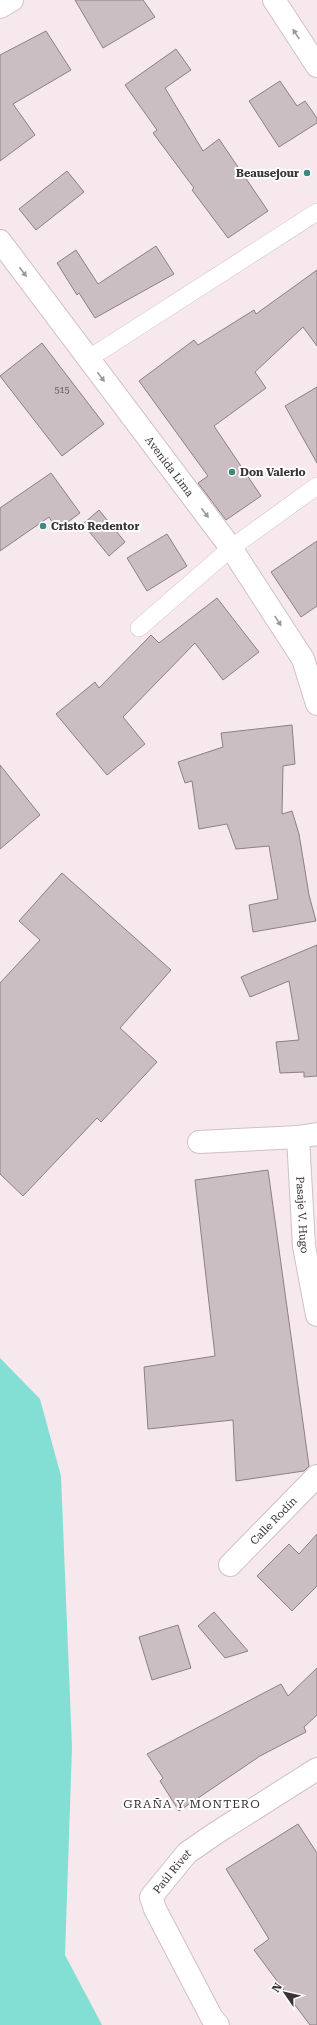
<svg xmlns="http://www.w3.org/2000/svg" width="317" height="2025" viewBox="0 0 317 2025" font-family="'Roboto Serif',serif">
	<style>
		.water { fill: #83dfd4 }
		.building { fill: #cbbec2; stroke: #8c8084 }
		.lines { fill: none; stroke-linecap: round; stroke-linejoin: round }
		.service-casing { stroke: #cfc1c5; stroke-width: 18 }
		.minor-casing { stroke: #cfc1c5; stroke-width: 24 }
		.service { stroke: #fff; stroke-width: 17 }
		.minor { stroke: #fff; stroke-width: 22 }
		.oneway { fill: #9c999a }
		.poi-dot { fill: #40877f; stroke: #fff; stroke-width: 1.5 }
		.labels { text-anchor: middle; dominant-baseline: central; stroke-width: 4; stroke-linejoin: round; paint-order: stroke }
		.number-label { font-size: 9px; fill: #5e5658 }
		.poi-label { font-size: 11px; font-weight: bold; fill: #393335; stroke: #fff; text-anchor: start }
		.street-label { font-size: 11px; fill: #393335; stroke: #fff }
		.neighbourhood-label { font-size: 12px; letter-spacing: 1px; fill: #393335; stroke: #fff }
	</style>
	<rect width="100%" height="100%" fill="#f6e8ec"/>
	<!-- water -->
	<polygon class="water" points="0,1358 40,1399 61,1476 72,1747 65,1955 102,2025 0,2025"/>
	<!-- building -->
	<g class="building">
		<polygon points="75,0 143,0 155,17 103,48"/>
		<polygon points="46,31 71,70 13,104 35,135 0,161 0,55"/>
		<polygon points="176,49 191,70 165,88 203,151 219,139 268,211 228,238 192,190 194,188 153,133 157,130 125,85"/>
		<polygon points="280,81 297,106 305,101 317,118 317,123 279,147 249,101"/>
		<polygon points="67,171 84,192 36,230 19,209"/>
		<polygon points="156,246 174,274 95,318 79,293 77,295 57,263 76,250 98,284"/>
		<polygon points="317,270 317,346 303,327 255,372 266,388 214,426 261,496 226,520 198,483 208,476 139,381 194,340 198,345 254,310 256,314"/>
		<polygon points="42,343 104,424 62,456 0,376"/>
		<polygon points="317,387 317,463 285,406"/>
		<polygon points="51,473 80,513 57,530 49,517 0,551 0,508"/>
		<polygon points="99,510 125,542 109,556 83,524"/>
		<polygon points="167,534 187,566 147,591 127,558"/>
		<polygon points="317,541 317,606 301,617 271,572"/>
		<polygon points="217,598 259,652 223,680 195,643 123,717 145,744 107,775 56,714 95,682 99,688 151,635 159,643"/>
		<polygon points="292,725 295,764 283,766 282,814 292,811 299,834 309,895 316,921 253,932 249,905 278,899 269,846 236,849 227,824 199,829 192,781 185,783 178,762 223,747 221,733"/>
		<polygon points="0,765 40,815 0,849"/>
		<polygon points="62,873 171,970 120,1028 157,1062 101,1122 97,1118 23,1196 0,1174 0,983 40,940 19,921"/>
		<polygon points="317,945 317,1076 304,1077 304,1072 280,1073 276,1042 299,1040 289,981 250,997 241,977"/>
		<polygon points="268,1170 309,1466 304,1471 236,1481 233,1420 148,1429 144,1367 215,1356 195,1180"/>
		<polygon points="317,1534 317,1586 292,1611 257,1576 289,1544 299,1554"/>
		<polygon points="214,1612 248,1651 225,1658 198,1626"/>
		<polygon points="178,1625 191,1668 152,1680 139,1637"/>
		<polygon points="317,1668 317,1715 304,1727 306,1732 260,1756 179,1811 160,1781 163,1778 147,1754 281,1684 288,1696"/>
		<polygon points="298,1824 317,1853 317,2025 310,2025 254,1950 269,1939 226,1869"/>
	</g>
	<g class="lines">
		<!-- service casing -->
		<g class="service-casing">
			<g id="service">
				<polyline points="88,359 317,212"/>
				<polyline points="139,628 231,548 317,486"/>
			</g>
		</g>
		<!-- minor casing -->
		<g class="minor-casing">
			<g id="minor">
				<polyline points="274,0 317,66"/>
				<polyline points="0,7 12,0"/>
				<path id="s1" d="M0,241L231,548L303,659L317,704"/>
				<path id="s2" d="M298,1137L304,1246L317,1315"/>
				<polyline points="199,1142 298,1137 317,1134"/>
				<path id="s3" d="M230,1565L317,1476"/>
				<path id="s4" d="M218,2025L212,2018L155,1909L151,1897L187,1853L216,1833L317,1769"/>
			</g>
		</g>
		<!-- service -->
		<use href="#service" class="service"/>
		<!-- minor -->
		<use href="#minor" class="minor"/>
	</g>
	<!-- one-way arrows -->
	<defs><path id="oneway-solid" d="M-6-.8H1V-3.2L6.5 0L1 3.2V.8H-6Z"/></defs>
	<g class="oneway">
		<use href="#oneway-solid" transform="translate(296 34) rotate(-123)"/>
		<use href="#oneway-solid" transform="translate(23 272) rotate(53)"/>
		<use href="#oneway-solid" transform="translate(101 377) rotate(53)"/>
		<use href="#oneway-solid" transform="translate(205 513) rotate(53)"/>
		<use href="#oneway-solid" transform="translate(278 621) rotate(57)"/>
	</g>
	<!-- markers -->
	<g class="poi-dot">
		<circle cx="307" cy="173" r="4"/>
		<circle cx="232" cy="472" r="4"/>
		<circle cx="43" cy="526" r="4"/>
	</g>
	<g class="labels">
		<!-- number labels -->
		<g class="number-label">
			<text x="62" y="390">515</text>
		</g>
		<!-- poi labels -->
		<g class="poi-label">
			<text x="299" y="173" text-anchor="end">Beausejour</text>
			<text x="240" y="472">Don Valerio</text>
			<text x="51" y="526">Cristo Redentor</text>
		</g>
		<!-- street labels -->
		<g class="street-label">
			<text stroke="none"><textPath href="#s1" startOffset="282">Avenida Lima</textPath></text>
			<text stroke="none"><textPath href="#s2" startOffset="78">Pasaje V. Hugo</textPath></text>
			<text stroke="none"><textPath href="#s3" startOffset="62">Calle Rodín</textPath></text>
			<text stroke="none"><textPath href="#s4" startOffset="178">Paúl Rivet</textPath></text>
		</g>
		<!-- neighbourhood labels -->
		<g class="neighbourhood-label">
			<text x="192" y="1804">GRAÑA Y MONTERO</text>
		</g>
	</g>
	<!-- north arrow -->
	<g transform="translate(285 1993) rotate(304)" stroke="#ffffff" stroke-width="3" paint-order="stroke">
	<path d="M0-3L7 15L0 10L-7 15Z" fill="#393335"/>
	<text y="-6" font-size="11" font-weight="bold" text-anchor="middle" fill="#393335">N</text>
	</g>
</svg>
